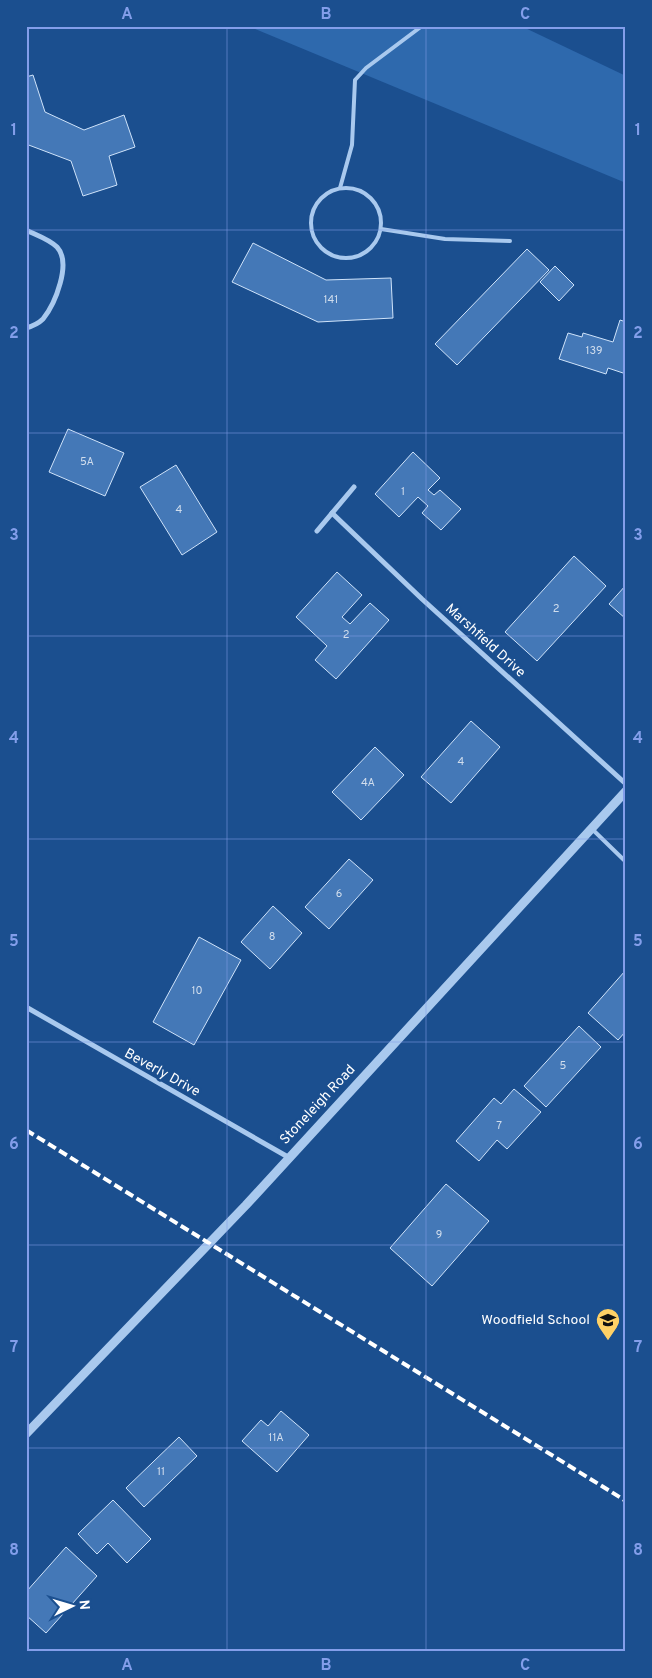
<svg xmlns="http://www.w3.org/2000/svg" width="652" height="1678" viewBox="0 0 652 1678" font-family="Overpass,sans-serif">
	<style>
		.green { fill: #2e69ad }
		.building { fill: #4478b7; stroke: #cfe3fa }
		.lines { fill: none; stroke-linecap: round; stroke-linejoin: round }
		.service { stroke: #a9c9ee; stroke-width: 4 }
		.minor { stroke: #a9c9ee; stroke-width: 5 }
		.tertiary { stroke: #a9c9ee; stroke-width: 9 }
		.rail { stroke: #fff; stroke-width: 4; stroke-dasharray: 9 4; stroke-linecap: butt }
		.grid { fill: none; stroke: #839eea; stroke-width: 1; stroke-opacity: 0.55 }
		.labels { text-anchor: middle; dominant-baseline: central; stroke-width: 5; stroke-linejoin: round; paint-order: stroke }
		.number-label { font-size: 11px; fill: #d0dded }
		.street-label { font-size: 14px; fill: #fff; stroke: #1b4f8f }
		.poi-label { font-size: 14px; fill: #fff; stroke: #1b4f8f; text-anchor: end }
		.neatline { fill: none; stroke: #839eea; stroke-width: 2 }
		.grid-label { font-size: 16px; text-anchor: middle; font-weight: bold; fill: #839eea }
	</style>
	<rect width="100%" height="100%" fill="#1b4f8f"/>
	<!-- green -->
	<polygon class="green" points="248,26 521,26 626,76 626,183"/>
	<!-- building -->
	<g class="building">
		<polygon points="33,75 45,112 84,130 124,115 135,147 109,156 117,185 83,196 71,161 26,144 26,77"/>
		<polygon points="253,243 326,280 391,278 393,318 318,322 232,282"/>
		<polygon points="527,249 549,270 457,365 435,344"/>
		<polygon points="555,266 574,285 559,301 540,282"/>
		<polygon points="620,320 626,322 626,374 608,368 606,374 559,359 568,333 582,337 583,333 613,342"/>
		<polygon points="68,429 124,453 105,496 49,472"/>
		<polygon points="413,452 440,478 428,490 434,495 440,490 461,509 441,530 422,513 428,506 418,497 399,517 375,494"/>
		<polygon points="176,465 217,532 182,555 140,487"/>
		<polygon points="574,556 606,586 537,661 505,632"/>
		<polygon points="337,572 362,595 342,617 350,624 370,603 389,620 336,679 315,660 327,646 296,617"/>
		<polygon points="626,585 626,619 609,604"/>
		<polygon points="471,721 500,747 451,803 421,777"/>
		<polygon points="375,747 404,775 361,820 332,792"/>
		<polygon points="349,859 373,880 329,929 305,907"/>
		<polygon points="273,906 302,933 270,969 241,942"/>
		<polygon points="199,937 241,960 194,1045 153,1022"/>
		<polygon points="625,971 626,1031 618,1040 588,1013"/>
		<polygon points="579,1026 601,1047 546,1107 524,1086"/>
		<polygon points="514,1089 541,1112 507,1149 497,1140 479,1161 456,1141 494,1098 501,1104"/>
		<polygon points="446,1184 489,1221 432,1286 390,1248"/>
		<polygon points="281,1411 309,1435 277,1472 242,1441 261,1420 268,1426"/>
		<polygon points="179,1437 197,1456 144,1507 126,1488"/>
		<polygon points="113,1500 151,1539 127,1563 108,1543 97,1554 78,1534"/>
		<polygon points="66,1547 97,1576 46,1633 26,1615 26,1592"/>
	</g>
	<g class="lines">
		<!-- service -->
		<g class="service">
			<circle cx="346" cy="223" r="35"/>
			<polyline points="340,188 352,145 355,80 366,68 422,26"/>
			<polyline points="381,229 445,239 510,241"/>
			<polyline points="591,828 626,862"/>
		</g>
		<!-- minor -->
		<g class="minor">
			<path d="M26,230C36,235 49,239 57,247C72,263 55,304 43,319C38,324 33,326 26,328"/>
			<polyline points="332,513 422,599 626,784"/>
			<polyline points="317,531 354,487"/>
			<polyline points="26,1007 288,1157"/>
		</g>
		<!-- tertiary -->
		<polyline class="tertiary" points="26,1434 246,1205 626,791"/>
		<!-- rail -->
		<polyline class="rail" points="26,1130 626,1501"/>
	</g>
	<!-- grid -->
	<path class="grid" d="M227,26V1652M426,26V1652M26,230H626M26,433H626M26,636H626M26,839H626M26,1042H626M26,1245H626M26,1448H626"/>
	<!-- icons -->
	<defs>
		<g id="school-pin" transform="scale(1.25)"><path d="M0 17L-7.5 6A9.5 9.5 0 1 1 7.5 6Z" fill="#ffd166" stroke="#1b4f8f"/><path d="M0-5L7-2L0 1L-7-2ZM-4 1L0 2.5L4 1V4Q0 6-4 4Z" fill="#111"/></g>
	</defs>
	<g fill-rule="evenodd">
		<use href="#school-pin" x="608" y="1320"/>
	</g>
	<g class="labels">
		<!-- number labels -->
		<g class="number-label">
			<text x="331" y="300">141</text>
			<text x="594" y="351">139</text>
			<text x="87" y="462">5A</text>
			<text x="403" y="492">1</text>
			<text x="179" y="510">4</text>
			<text x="556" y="609">2</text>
			<text x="346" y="635">2</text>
			<text x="461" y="762">4</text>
			<text x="368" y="783">4A</text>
			<text x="339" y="894">6</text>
			<text x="272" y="937">8</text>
			<text x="197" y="991">10</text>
			<text x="563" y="1066">5</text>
			<text x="499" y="1126">7</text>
			<text x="439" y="1235">9</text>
			<text x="276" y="1438">11A</text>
			<text x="161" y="1472">11</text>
		</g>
		<!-- street labels -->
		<g class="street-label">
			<text transform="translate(485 641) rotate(42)">Marshfield Drive</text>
			<text transform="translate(162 1073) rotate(29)">Beverly Drive</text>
			<text transform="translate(318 1105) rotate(-47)">Stoneleigh Road</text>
		</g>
		<!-- poi labels -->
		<g class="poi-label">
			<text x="590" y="1320">Woodfield School</text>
		</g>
	</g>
	<!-- border -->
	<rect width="652" height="1678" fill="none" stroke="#1b4f8f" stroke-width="55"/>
	<!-- north arrow -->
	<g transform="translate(72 1606) rotate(85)" stroke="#1b4f8f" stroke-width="4" paint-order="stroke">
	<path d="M0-4L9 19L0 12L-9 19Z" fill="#ffffff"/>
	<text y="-8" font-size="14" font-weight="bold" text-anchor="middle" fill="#ffffff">N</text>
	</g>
	<rect x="28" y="28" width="596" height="1622" class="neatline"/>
	<g class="grid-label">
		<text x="127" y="19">A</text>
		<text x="326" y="19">B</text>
		<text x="525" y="19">C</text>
		<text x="14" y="135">1</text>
		<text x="638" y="135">1</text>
		<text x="14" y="338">2</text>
		<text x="638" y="338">2</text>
		<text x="14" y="540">3</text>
		<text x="638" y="540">3</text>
		<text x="14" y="743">4</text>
		<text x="638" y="743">4</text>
		<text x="14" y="946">5</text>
		<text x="638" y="946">5</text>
		<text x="14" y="1149">6</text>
		<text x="638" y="1149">6</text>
		<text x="14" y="1352">7</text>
		<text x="638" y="1352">7</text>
		<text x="14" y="1555">8</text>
		<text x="638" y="1555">8</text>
		<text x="127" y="1670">A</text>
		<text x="326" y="1670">B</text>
		<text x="525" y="1670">C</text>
	</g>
</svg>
